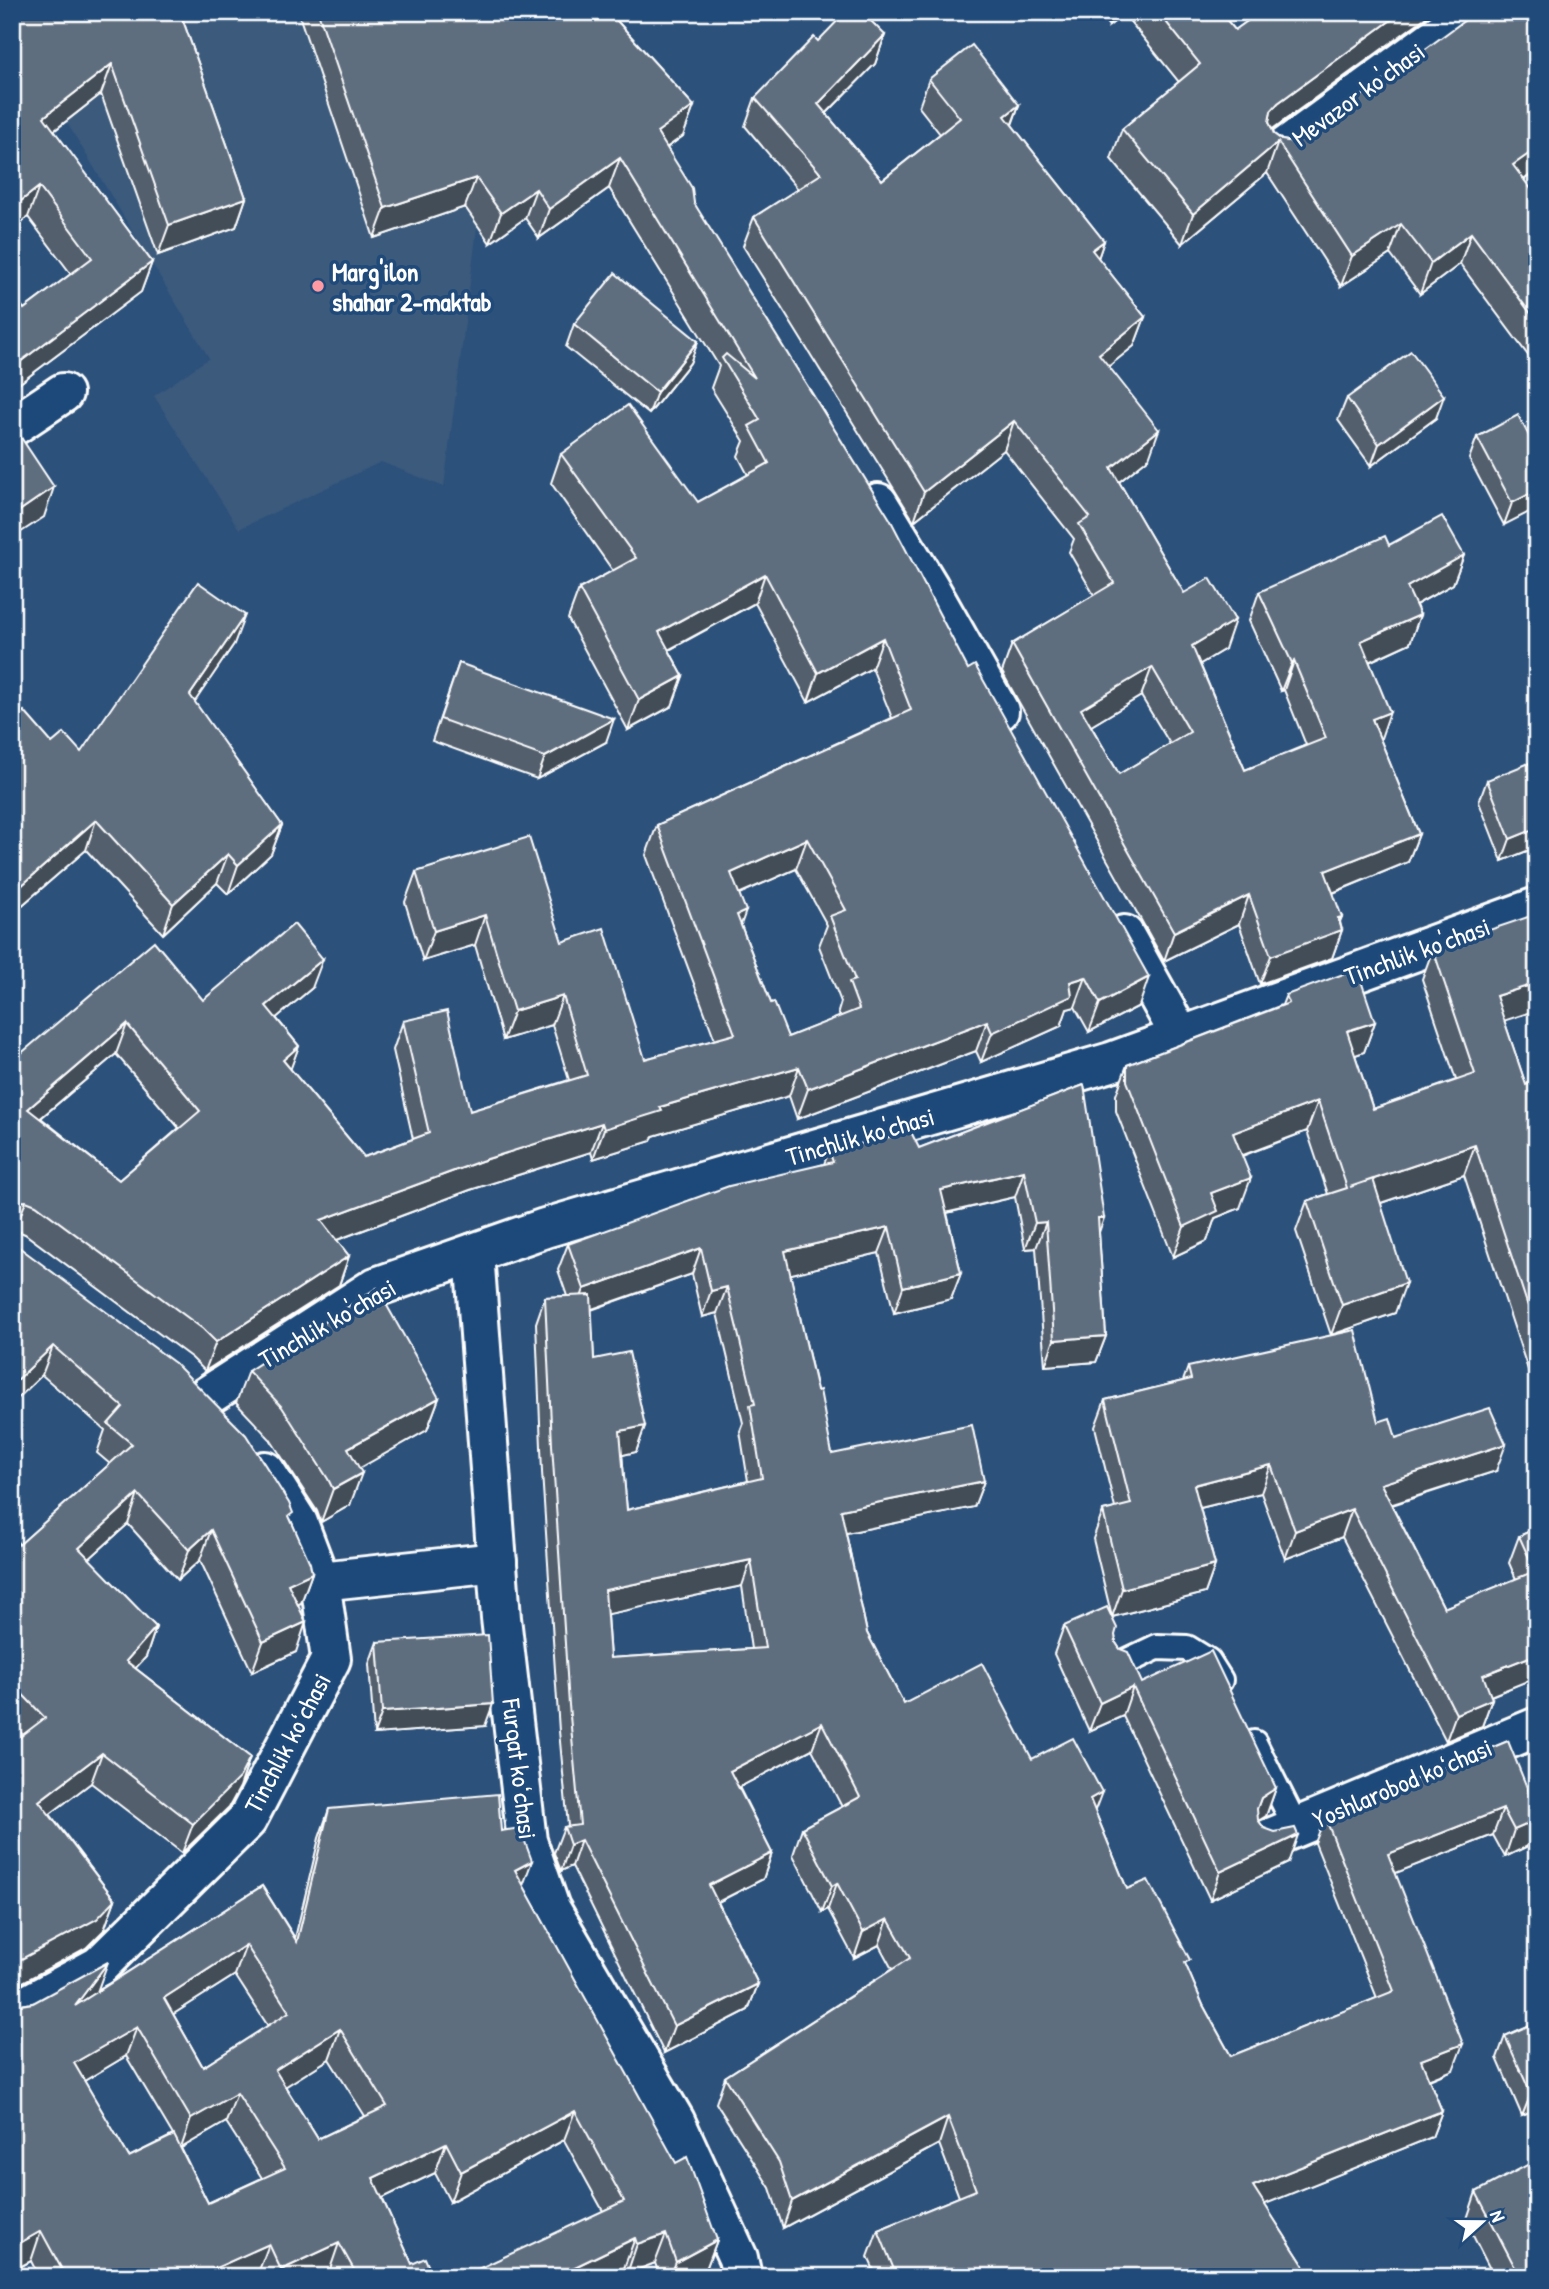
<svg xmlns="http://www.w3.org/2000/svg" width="1549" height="2289" viewBox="0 0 1549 2289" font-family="'Patrick Hand',sans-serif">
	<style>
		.built { fill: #3b5a7c }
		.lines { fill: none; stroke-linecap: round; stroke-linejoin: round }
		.lane-casing { stroke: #fff; stroke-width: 30 }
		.street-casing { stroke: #fff; stroke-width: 44 }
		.lane { stroke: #1f4a7a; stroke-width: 24 }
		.street { stroke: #1f4a7a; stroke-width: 38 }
		.wall { fill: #525f6d; stroke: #fff; stroke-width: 2; fill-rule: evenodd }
		.shaded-wall { fill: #424d59; stroke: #fff; stroke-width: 2 }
		.building { fill: #5f6e7f; stroke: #fff; stroke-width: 2; fill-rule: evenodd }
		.poi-dot { fill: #ff9aa2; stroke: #1f4a7a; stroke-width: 2.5 }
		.labels { text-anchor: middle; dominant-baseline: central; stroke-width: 7; stroke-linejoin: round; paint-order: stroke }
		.street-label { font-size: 26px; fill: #fff; stroke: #1f4a7a }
		.poi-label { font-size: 26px; font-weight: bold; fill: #fff; stroke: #1f4a7a; text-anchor: start }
	</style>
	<rect width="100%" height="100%" fill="#2c517b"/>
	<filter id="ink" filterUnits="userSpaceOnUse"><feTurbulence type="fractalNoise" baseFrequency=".0143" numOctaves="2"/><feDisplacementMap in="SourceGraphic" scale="14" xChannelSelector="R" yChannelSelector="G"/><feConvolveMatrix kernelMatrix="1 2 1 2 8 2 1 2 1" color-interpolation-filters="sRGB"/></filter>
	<g filter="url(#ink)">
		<!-- built -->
		<polygon class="built" points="12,12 405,12 479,213 444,487 381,462 239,529 154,396 209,358 20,45"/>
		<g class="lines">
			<!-- lane casing -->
			<g class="lane-casing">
				<g id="lane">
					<polyline points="1119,1665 1157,1647 1187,1648 1208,1661 1220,1680"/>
					<polyline points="1254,1743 1296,1827"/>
				</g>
			</g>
			<!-- street casing -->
			<g class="street-casing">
				<g id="street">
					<polyline points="1280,151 1470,12"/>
					<polyline points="12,427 63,393"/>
					<polyline points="878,503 929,587 999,711"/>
					<polyline points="1124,935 1181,1037"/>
					<polyline points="474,1253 501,1618 527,1841 550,1908 675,2121 738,2258 742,2277"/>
					<polyline points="201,1400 376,1287 545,1228 1111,1062 1537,907"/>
					<polyline points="320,1581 497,1562"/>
					<polyline points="1268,1839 1537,1727"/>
					<polyline points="12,2013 99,1966 247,1820 331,1659 320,1581 298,1523 265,1471"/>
				</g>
			</g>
			<!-- lane -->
			<use href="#lane" class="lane"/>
			<!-- street -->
			<use href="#street" class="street"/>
		</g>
		<!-- wall -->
		<g class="wall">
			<polygon points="12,12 180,12 246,198 236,227 158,255 101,94 54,131 152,262 141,292 12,389 12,293 24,309 71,274 28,217 12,229"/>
			<path d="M298,12H609L694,106L683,136L667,148L694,203L1139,1006L1089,1032L1075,1007L1067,1009L1061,1026L981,1062L976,1051L797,1119L789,1096L653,1136L651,1141L593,1159L591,1152L470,1190L337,1240L349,1256L339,1285L205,1371L192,1358L25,1234L15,1230L12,1061L203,1000L312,988L276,1018L299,1046L290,1069L364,1157L413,1139L393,1050L403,1021L470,1111L569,1080L552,1025L503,1040L475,945L423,961L405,902L416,872L562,942L645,1059L715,1040L646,855L657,825L892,718L872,668L808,702L755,603L669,650L683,676L672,706L628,730L568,619L579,589L613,571L551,483L561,454L698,502L748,475L738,456L744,441L711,388L719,366L609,188L539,238L525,218L490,243L465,207L374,238ZM796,869L827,925L819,946L841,1002L838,1012L840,1017L788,1037L771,1003L741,925L739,894ZM116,1054L179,1128L119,1180L41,1118Z"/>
			<polygon points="1098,12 1220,12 1235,30 1260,12 1433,12 1272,130 1274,134 1282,140 1293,142 1537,170 1524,180 1537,197 1537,359 1533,362 1460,264 1420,294 1390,254 1341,286 1267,173 1182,244 1111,159 1122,129 1179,82 1124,14 1109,26"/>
			<path d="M885,35L875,64L826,114L882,180L940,134L919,107L929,79L1019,105L1012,125L1104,241L1098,258L1145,317L1134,346L1109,366L1149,458L1119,482L1184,593L1225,649L1200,664L1245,770L1306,745L1284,690L1281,691L1249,621L1259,592L1389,545L1464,555L1453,584L1416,605L1420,615L1410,643L1369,662L1380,739L1419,834L1408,862L1333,893L1342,930L1332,958L1260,984L1239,924L1164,961L1002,672L1012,644L1094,595L1069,552L1074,539L1004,450L914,521L743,246L754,217L798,189L745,126L755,98L818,41ZM1141,696L1170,744L1119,774L1091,726Z"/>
			<polygon points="574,324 698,341 690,363 649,414 566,347"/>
			<polygon points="1347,398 1436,418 1371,466 1338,420"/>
			<polygon points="1477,437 1537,451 1504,525 1469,459"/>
			<polygon points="234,644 194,702 282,825 271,854 228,894 217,883 163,934 86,850 12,914 12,721 52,743 81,752"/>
			<polygon points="459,663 606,742 537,779 432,741"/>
			<polygon points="1487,780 1537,847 1502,861 1479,802"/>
			<polygon points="1433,949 1504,1020 1526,1085 1537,1081 1537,1377 1531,1379 1464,1175 1381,1203 1395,1313 1331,1335 1296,1231 1307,1201 1328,1194 1307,1131 1242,1156 1240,1208 1215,1218 1207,1241 1173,1257 1116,1111 1116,1095 1127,1065 1282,1005 1286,995 1375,1022 1364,1052 1355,1055 1373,1109 1456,1080 1422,979"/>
			<path d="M1084,1085L1099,1232L1106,1336L1096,1362L1045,1366L1036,1248L1025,1249L1015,1197L947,1213L961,1273L951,1299L894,1313L879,1253L790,1274L832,1454L984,1481L974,1507L846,1533L867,1633L904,1704L1032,1759L1095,1811L1127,1889L1187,1968L1203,2005L1231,2056L1377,1998L1315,1843L1325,1817L1508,1741L1530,1845L1505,1857L1493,1835L1395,1873L1453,2070L1429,2080L1442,2111L1432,2137L1264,2204L1311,2277H877L868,2257L878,2230L959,2197L939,2144L783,2228L770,2188L716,2103L725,2077L892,1969L879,1945L854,1958L828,1909L822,1912L793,1855L802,1828L842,1807L812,1749L739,1787L772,1853L763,1879L718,1902L758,1984L748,2010L664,2053L572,1866L561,1871L554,1853L564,1827L568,1826L559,1731L542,1472L536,1323L545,1297L567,1296L558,1270L568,1244L824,1164L829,1151L919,1148ZM692,1274L702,1317L717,1313L743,1423L740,1431L748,1481L627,1510L622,1455L636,1452L645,1426L594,1359L591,1310ZM742,1586L751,1649L610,1658L607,1614Z"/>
			<polygon points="12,1242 291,1520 312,1573 301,1603 298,1604 296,1652 252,1672 200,1560 178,1580 128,1524 89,1559 156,1627 146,1657 135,1668 250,1757 240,1787 229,1807 182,1853 91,1783 50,1814 115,1900 104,1930 86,1948 23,1735 12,1724 12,1533 19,1545 110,1464 97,1453 105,1430 42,1375 12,1404"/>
			<polygon points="1188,1367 1378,1422 1396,1438 1496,1471 1392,1505 1444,1608 1516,1579 1509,1563 1519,1536 1537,1528 1537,1677 1491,1696 1492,1699 1482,1726 1446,1741 1342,1537 1285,1559 1261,1493 1200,1508 1215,1565 1205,1593 1112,1617 1093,1539 1103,1511 1115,1508 1095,1427 1105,1400 1183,1381"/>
			<polygon points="248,1371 439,1398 427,1430 359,1468 350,1505 321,1522 317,1511 270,1439 236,1403"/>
			<polygon points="1064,1626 1115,1635 1116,1643 1142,1683 1276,1788 1266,1816 1259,1821 1288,1863 1210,1900 1123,1716 1089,1731 1054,1654"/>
			<polygon points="377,1642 485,1726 374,1734 369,1664"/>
			<path d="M329,1809L501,1831L523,1885L717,2240L706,2269L692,2277H660L655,2263L627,2274L603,2211L564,2140L450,2202L435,2173L382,2198L412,2264L433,2277H331L329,2272L318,2277H260L258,2273L251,2277H39L31,2261L12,2271V2002L21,2005L98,1991L262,1886L295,1938L319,1838ZM235,1975L268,2026L203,2067L173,2014ZM126,2056L173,2135L129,2157L84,2081ZM329,2059L365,2116L318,2139L285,2086ZM226,2122L262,2178L208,2203L181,2148Z"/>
			<polygon points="1537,2022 1537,2110 1522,2116 1497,2058 1505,2036"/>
			<polygon points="1476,2192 1537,2277 1494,2277 1466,2222"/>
		</g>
		<!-- shaded-wall -->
		<g class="shaded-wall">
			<polygon points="1114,12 1124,12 1124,14 1109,26"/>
			<polygon points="1402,12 1433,12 1267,133 1271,111 1278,103"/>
			<polygon points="885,35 875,64 807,133 818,104"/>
			<polygon points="112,64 101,94 33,147 44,117"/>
			<polygon points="1019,105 1008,134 1005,116"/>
			<polygon points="694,106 683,136 646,162 657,132"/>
			<polygon points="1278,142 1267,173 1182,244 1193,214"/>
			<polygon points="1537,148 1537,170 1502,196 1513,165"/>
			<polygon points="620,158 609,188 539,238 549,209"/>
			<polygon points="476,178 465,207 374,238 385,208"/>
			<polygon points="39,187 28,217 12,229 12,208"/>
			<polygon points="536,189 525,218 490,243 501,213"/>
			<polygon points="246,198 236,227 158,255 169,225"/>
			<polygon points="1401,224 1390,254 1341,286 1352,256"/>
			<polygon points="1471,233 1460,264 1420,294 1431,263"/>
			<polygon points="1104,241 1094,270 1092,250"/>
			<polygon points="152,262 141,292 12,389 12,368"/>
			<polygon points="1145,317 1134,346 1088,383 1099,354"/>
			<polygon points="698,341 690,363 649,414 657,392"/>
			<polygon points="1444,396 1436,418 1371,466 1379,444"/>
			<polygon points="1014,421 1004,450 914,521 924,492"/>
			<polygon points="1159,430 1149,458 1100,497 1111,468"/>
			<polygon points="54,487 44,517 12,538 12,516"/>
			<polygon points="1537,490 1537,508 1504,525 1512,503"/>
			<polygon points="1464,555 1453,584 1397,615 1407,587"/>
			<polygon points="765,574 755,603 648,661 659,632"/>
			<polygon points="245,615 234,644 179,725 190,695"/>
			<polygon points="1420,615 1410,643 1351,670 1361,641"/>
			<polygon points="1235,620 1225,649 1182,675 1192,646"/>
			<polygon points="883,638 872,668 808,702 818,673"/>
			<polygon points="1294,661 1284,690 1281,691 1292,663"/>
			<polygon points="1152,667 1141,696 1071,738 1081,709"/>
			<polygon points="683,676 672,706 628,730 639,700"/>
			<polygon points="1390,712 1380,741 1372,719"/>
			<polygon points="614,719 606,742 537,779 545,757"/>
			<polygon points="96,820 86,850 12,914 12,894"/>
			<polygon points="282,825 271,854 228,894 238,865"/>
			<polygon points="1537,828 1537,847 1502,861 1510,839"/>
			<polygon points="1419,834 1408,862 1315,900 1325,871"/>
			<polygon points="807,839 796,869 720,902 731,873"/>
			<polygon points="228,854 217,883 163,934 173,904"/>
			<polygon points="1249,895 1239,924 1164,961 1174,932"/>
			<polygon points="746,911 735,941 737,915"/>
			<polygon points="485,915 475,945 423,961 434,931"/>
			<polygon points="1342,917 1336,932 1342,930 1332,958 1260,984 1271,956"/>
			<polygon points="323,959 312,988 255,1036 266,1006"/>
			<polygon points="1086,977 1075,1007 1067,1009 1061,1026 981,1062 992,1033 1070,982"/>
			<polygon points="1149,977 1139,1006 1089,1032 1100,1003"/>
			<polygon points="1537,983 1537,1010 1485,1027 1496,996"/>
			<polygon points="563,996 552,1025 503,1040 514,1011"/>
			<polygon points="987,1021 976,1051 797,1119 808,1089"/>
			<polygon points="1375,1022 1364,1052 1336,1062 1347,1031"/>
			<polygon points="127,1024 116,1054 17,1138 28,1109"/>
			<polygon points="299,1046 288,1076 283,1060"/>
			<polygon points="799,1067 789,1096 653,1136 651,1141 593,1159 604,1129 660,1107"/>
			<polygon points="1318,1101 1307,1131 1222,1163 1233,1133"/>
			<polygon points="602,1123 591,1152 470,1190 310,1250 321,1220 481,1161"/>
			<polygon points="1475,1145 1464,1175 1339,1217 1350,1187"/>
			<polygon points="1024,1171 1015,1197 932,1216 941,1190"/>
			<polygon points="1251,1178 1240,1208 1215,1218 1207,1241 1173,1257 1184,1227 1211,1193"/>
			<polygon points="26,1201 15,1230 12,1231 12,1204 15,1202"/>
			<polygon points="1098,1218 1104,1218 1095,1244"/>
			<polygon points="1046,1222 1036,1248 1025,1249 1035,1223"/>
			<polygon points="889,1227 879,1253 775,1278 785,1251"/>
			<polygon points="701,1248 692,1274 575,1315 584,1289"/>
			<polygon points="349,1256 339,1285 205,1371 216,1342"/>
			<polygon points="961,1273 951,1299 894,1313 903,1287"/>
			<polygon points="1406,1283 1395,1313 1331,1335 1342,1305"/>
			<polygon points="727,1287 717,1313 702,1317 711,1291"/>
			<polygon points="1106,1336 1096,1362 1045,1366 1054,1340"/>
			<polygon points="53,1346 42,1375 12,1404 12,1385"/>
			<polygon points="1537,1362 1537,1377 1531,1379"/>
			<polygon points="439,1398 427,1430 337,1481 348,1448"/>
			<polygon points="645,1426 636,1452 610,1458 620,1431"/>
			<polygon points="1506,1444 1496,1471 1371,1511 1381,1484"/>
			<polygon points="1271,1465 1261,1493 1184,1512 1194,1485"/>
			<polygon points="362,1473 350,1505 321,1522 333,1489"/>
			<polygon points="984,1481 974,1507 832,1536 841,1510"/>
			<polygon points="138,1494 128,1524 68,1578 79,1548"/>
			<polygon points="1352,1509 1342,1537 1285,1559 1295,1531"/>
			<polygon points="211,1530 200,1560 178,1580 189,1550"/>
			<polygon points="751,1560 742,1586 595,1617 605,1590"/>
			<polygon points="1215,1565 1205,1593 1112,1617 1122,1589"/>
			<polygon points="312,1573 301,1603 277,1613 288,1584"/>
			<polygon points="306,1622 296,1652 252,1672 263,1642"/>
			<polygon points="156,1627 146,1657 115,1690 126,1661"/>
			<polygon points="1537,1654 1537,1677 1473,1703 1483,1675"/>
			<polygon points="1133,1687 1123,1716 1089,1731 1100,1703"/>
			<polygon points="1492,1699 1482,1726 1446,1741 1456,1714"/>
			<polygon points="493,1704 485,1726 374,1734 382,1712"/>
			<polygon points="822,1723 812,1749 721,1797 730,1771"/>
			<polygon points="102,1753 91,1783 29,1830 39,1801"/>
			<polygon points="250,1757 240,1787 229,1807 182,1853 193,1824"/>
			<polygon points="1276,1788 1266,1816 1250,1826 1261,1798"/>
			<polygon points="1102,1792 1092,1818 1090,1799"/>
			<polygon points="1503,1809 1493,1835 1378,1880 1388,1854"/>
			<polygon points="1537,1820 1537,1826 1530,1845 1505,1857 1514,1830"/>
			<polygon points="1298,1835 1288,1863 1210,1900 1220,1872"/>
			<polygon points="581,1840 572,1866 561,1871 570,1845"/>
			<polygon points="772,1853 763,1879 700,1911 709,1885"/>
			<polygon points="532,1861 521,1891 515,1870"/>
			<polygon points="837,1883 828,1909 822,1912 832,1886"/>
			<polygon points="115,1900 104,1930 86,1948 12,1988 12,1964"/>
			<polygon points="888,1919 879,1945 854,1958 863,1932"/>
			<polygon points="246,1945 235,1975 153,2027 164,1998"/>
			<polygon points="108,1962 97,1992 75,2006"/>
			<polygon points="758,1984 748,2010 664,2053 674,2026"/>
			<polygon points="137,2027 126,2056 64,2093 74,2063"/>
			<polygon points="340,2029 329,2059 264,2100 275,2070"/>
			<polygon points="1463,2044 1453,2070 1412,2086 1421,2060"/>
			<polygon points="1537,2091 1537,2110 1522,2116 1531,2094"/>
			<polygon points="237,2093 226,2122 181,2148 191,2119"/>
			<polygon points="575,2111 564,2140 450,2202 461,2172"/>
			<polygon points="1442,2111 1432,2137 1243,2213 1253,2186"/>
			<polygon points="948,2117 939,2144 783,2228 792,2201"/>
			<polygon points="446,2143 435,2173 362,2208 373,2178"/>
			<polygon points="41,2231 31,2261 12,2271 12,2265 20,2243"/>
			<polygon points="666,2234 655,2263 627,2274 637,2244"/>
			<polygon points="635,2238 624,2268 606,2277 554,2277"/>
			<polygon points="717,2240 706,2269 692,2277 670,2277 676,2262"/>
			<polygon points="339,2243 329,2272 318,2277 278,2277 281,2270"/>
			<polygon points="269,2244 258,2273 251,2277 196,2277"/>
		</g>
		<!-- building -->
		<g class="building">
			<polygon points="12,12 180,12 246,198 169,225 112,64 44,117 152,262 12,368 12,293 24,309 92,258 39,187 12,208"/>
			<path d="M318,12H609L694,106L657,132L692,188L694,203L890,519L968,669L975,665L1149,977L1100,1003L1086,977L1070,982L1072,996L992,1033L987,1021L808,1089L799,1067L660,1107L662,1111L604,1129L602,1123L481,1161L321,1220L349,1256L216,1342L203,1329L36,1205L26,1201L15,1202L12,1204V1061L154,941L203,1000L294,924L323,959L266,1006L299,1046L283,1060L364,1157L429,1133L403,1021L447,1011L470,1111L587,1075L563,996L514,1011L485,915L434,931L416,872L529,837L562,942L604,928L645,1059L735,1034L657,825L911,710L883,638L818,673L765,574L659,632L683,676L639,700L579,589L636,558L561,454L628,405L698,502L769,463L749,426L760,420L722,358L726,354L755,378L620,158L549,209L536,189L501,213L476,178L385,208ZM807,839L846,910L830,916L855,980L849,982L859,1009L788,1037L774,1002L771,1003L737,915L746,911L731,873ZM127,1024L200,1111L119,1180L28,1109Z"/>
			<path d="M846,12H862L885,35L818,104L882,180L960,118L929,79L972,45L1019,105L1005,116L1104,241L1092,250L1145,317L1099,354L1159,430L1111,468L1184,593L1210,578L1235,620L1192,646L1245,770L1326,738L1294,661L1292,663L1259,592L1385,536L1389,545L1442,516L1464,555L1407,587L1420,615L1361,641L1390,712L1372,719L1419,834L1325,871L1342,917L1338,918L1342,930L1271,956L1249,895L1174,932L1012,644L1114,583L1079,524L1090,517L1014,421L924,492L754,217L821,174L755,98L814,37L818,41ZM1152,667L1190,732L1119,774L1081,709Z"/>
			<polygon points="1158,12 1220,12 1235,30 1260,12 1402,12 1278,103 1271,111 1269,122 1274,134 1282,140 1293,142 1304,138 1476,12 1537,12 1537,148 1513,165 1537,197 1537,322 1471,233 1431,263 1401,224 1352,256 1278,142 1193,214 1122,129 1200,64"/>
			<polygon points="615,273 698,341 657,392 574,324"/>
			<polygon points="1411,351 1444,396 1379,444 1347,398"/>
			<polygon points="1518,415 1537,451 1537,490 1512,503 1477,437"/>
			<polygon points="12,424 54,487 12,516"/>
			<polygon points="198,582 245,615 190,695 282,825 238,865 228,854 173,904 96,820 12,894 12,721 24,711 52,743 64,733 81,752"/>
			<polygon points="459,663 614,719 545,757 440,719"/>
			<polygon points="1537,760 1537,828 1510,839 1487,780"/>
			<polygon points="1537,914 1537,983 1496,996 1526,1085 1537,1081 1537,1334 1475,1145 1350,1187 1373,1179 1406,1283 1342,1305 1307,1201 1347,1188 1318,1101 1233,1133 1251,1178 1211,1193 1218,1211 1184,1227 1127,1081 1127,1065 1289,1003 1286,995 1357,969 1375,1022 1347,1031 1373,1109 1475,1074 1433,949"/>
			<path d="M1084,1085L1104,1218H1098L1106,1336L1054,1340L1046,1222L1035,1223L1024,1171L941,1190L961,1273L903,1287L889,1227L785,1251L817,1391L820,1390L832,1454L972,1425L984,1481L841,1510L867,1633L904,1704L982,1663L1032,1759L1073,1738L1102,1792L1090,1799L1127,1889L1148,1880L1190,1960L1185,1963L1203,2005L1231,2056L1394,1991L1325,1817L1508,1741L1537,1812V1820L1514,1830L1503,1809L1388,1854L1463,2044L1421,2060L1442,2111L1253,2186L1311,2277H897L878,2230L976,2190L948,2117L792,2201L779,2162L725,2077L910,1958L888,1919L863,1932L837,1883L832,1886L802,1828L860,1797L822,1723L730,1771L772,1853L709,1885L758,1984L674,2026L581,1840L570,1845L564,1827L580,1825L569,1705L552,1445L545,1297L591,1295L594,1359L629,1352L645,1426L620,1431L627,1510L762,1478L750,1405L755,1404L727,1287L711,1291L701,1248L584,1289L568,1244L729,1186L833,1162L829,1151L911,1132L919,1148ZM751,1560L765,1648L610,1658L605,1590Z"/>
			<polygon points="12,1242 175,1363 246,1435 289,1503 293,1513 289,1516 310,1563 312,1573 288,1584 306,1622 263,1642 211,1530 189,1550 138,1494 79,1548 156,1627 126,1661 250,1757 240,1777 193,1824 102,1753 39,1801 115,1900 97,1919 12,1964 12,1743 45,1718 12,1683 12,1533 19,1545 132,1444 108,1424 123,1407 53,1346 12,1385"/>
			<polygon points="377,1288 439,1398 348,1448 362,1473 333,1489 328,1479 282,1407 248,1371"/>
			<polygon points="1355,1330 1378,1422 1390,1418 1396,1438 1490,1408 1506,1444 1381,1484 1444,1608 1535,1571 1519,1536 1537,1528 1537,1654 1483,1675 1492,1699 1456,1714 1352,1509 1295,1531 1271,1465 1194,1485 1215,1565 1122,1589 1103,1511 1131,1504 1105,1400 1191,1379 1188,1367"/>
			<polygon points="1107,1607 1117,1628 1115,1635 1116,1643 1120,1649 1128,1652 1142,1683 1211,1651 1276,1788 1261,1798 1257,1809 1258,1820 1264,1828 1275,1832 1295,1828 1298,1835 1220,1872 1133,1687 1100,1703 1064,1626"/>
			<polygon points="488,1635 493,1704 382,1712 377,1642"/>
			<path d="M498,1794L501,1831L520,1828L532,1861L515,1870L676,2163L687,2157L717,2240L676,2262L666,2234L637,2244L635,2238L554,2277H461L624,2201L575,2111L461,2172L446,2143L373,2178L412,2264L425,2258L433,2277H358L339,2243L281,2270L269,2244L196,2277H66L41,2231L20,2243L12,2229V2002L21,2005L33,2003L108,1962L75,2006L262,1886L297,1942L329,1809ZM246,1945L289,2012L203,2067L164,1998ZM137,2027L191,2119L237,2093L285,2168L208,2203L174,2135L129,2157L74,2063ZM340,2029L387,2106L318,2139L275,2070Z"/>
			<polygon points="1537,2022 1537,2091 1531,2094 1505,2036"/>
			<polygon points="1533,2162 1537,2169 1537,2277 1520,2277 1476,2192"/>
		</g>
	</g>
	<!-- markers -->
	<circle class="poi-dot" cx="318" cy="286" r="7"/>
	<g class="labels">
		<!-- street labels -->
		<g class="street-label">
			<text transform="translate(1358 94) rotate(-36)">Mevazor ko'chasi</text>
			<text transform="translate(1417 951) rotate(-20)">Tinchlik ko'chasi</text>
			<text transform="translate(860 1136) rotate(-16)">Tinchlik ko'chasi</text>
			<text transform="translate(327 1323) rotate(-30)">Tinchlik ko'chasi</text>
			<text transform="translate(287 1743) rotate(-62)">Tinchlik koʻchasi</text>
			<text transform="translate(520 1769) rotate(83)">Furqat koʻchasi</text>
			<text transform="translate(1402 1783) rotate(-23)">Yoshlarobod koʻchasi</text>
		</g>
		<!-- poi labels -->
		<g class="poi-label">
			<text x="332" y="271">Marg'ilon<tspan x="332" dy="30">shahar 2-maktab</tspan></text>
		</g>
	</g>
	<!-- margin -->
	<rect width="1549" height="2289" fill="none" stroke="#1f4a7a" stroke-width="42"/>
	<rect x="21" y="21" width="1507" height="2247" fill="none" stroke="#fff" stroke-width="2.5" filter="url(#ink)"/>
	<!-- north arrow -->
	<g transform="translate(1482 2222) rotate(69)" stroke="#1f4a7a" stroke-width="5" paint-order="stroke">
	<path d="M0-5L12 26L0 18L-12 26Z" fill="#ffffff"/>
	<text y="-10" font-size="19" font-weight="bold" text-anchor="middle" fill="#ffffff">N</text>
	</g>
</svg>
